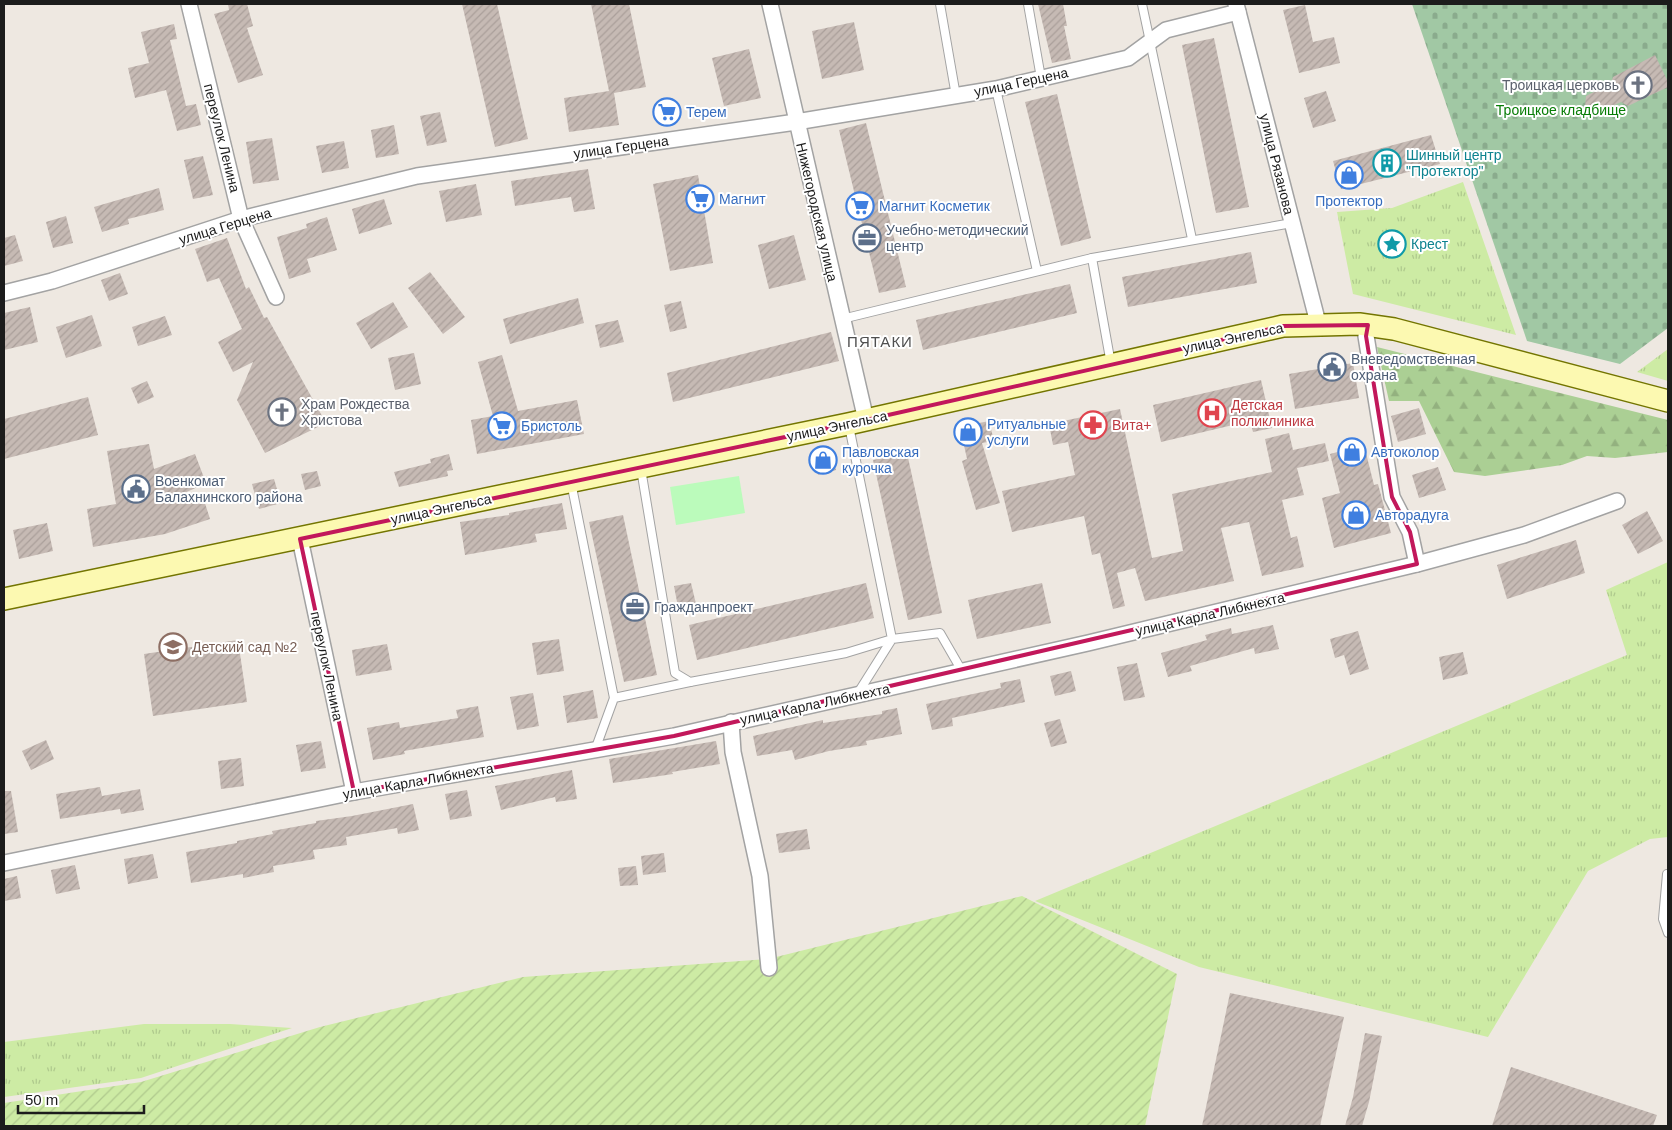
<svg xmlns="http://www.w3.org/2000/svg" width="1672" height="1130" viewBox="0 0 1672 1130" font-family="Arial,sans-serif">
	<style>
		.grass { fill: url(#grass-tufts) }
		.forest { fill: url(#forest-firs) }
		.cemetery { fill: url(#cemetery-stones) }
		.park { fill: #bbfbbb }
		.garden { fill: url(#garden-furrows) }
		.building { fill: url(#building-hatch) }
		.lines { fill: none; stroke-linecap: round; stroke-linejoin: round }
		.lane-casing { stroke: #a3a3a3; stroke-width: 10 }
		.street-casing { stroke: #a3a3a3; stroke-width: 18 }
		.secondary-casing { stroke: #737501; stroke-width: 24 }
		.lane { stroke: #fff; stroke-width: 8 }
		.street { stroke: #fff; stroke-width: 15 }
		.secondary { stroke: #fcf9b1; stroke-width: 21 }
		.marked { fill: none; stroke: #c2185b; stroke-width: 4; stroke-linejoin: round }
		.labels { text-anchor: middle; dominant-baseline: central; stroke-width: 4; stroke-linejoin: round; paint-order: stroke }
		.street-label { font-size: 14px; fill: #1c1c1c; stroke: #fff }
		.worship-label { font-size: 14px; fill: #5b616d; stroke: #fff; text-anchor: end }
		.park-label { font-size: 14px; fill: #087d07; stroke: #fff }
		.shop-label { font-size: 14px; fill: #366cbe; stroke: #fff; text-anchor: start }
		.culture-label { font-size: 14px; fill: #0d838f; stroke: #fff; text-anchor: start }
		.service-label { font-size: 14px; fill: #4e5e75; stroke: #fff; text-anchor: start }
		.health-label { font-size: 14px; fill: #be3a42; stroke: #fff; text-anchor: start }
		.education-label { font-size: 14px; fill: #785e54; stroke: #fff; text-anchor: start }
		.neighbourhood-label { font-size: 15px; letter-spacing: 1px; fill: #4f4f4f; stroke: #fff }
	</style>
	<defs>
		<pattern id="grass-tufts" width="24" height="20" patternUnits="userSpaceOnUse" patternTransform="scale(1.25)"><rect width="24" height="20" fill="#cdeba4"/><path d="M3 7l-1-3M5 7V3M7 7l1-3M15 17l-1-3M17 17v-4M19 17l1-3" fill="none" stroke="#afc98d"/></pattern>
		<pattern id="forest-firs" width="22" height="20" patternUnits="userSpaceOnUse" patternTransform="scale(1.25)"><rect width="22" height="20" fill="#abcf94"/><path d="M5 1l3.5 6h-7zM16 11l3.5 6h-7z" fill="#93b17f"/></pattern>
		<pattern id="cemetery-stones" width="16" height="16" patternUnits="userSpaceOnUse" patternTransform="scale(1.25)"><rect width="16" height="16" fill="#a1c8a4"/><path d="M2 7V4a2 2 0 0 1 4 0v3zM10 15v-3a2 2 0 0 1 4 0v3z" fill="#8aab8d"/></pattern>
		<pattern id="garden-furrows" width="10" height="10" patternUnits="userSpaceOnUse" patternTransform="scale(1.25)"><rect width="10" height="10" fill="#cdeba4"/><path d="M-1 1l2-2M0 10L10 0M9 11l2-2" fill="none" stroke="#afc98d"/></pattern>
		<pattern id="building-hatch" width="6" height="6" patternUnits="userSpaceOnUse" patternTransform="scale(1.25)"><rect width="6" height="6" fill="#c6bab4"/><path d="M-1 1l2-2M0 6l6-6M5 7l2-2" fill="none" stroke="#aa9f9a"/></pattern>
	</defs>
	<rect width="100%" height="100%" fill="#eee8e1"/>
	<!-- grass -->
	<g class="grass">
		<polygon points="1463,182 1516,335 1353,294 1337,212 1392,208"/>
		<polygon points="1668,349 1668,381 1637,372"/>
		<polygon points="1668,562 1668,837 1650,839 1588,871 1488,1037 1199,967 1035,901 1627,655 1606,590"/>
		<polygon points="144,1024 230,1024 292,1028 141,1078 4,1097 4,1042"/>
	</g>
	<!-- forest -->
	<polygon class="forest" points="1377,347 1668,420 1668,452 1615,458 1587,456 1562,465 1485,476 1454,472 1419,401 1389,401"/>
	<!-- cemetery -->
	<polygon class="cemetery" points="1412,4 1668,4 1668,328 1620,364 1527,341"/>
	<!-- park -->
	<polygon class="park" points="739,476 745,513 676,525 670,487"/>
	<!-- garden -->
	<polygon class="garden" points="1022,896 1177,974 1145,1126 4,1126 4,1103 141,1082 320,1027 523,977 768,959"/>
	<!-- building -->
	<g class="building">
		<polygon points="228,4 247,4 253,26 247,28 263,75 238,83 214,14 229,10"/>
		<polygon points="462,4 497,4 528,139 495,147"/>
		<polygon points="591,4 629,4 646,87 614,93 619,125 569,132 564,98 609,91"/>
		<polygon points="1038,4 1063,4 1067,26 1064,26 1071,59 1052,63"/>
		<polygon points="1305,5 1313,42 1334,37 1340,63 1299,73 1283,10"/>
		<polygon points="854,22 864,70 822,79 812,31"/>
		<polygon points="174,24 177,39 170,40 186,106 196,104 201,125 177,131 166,90 135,98 128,68 149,63 141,32"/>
		<polygon points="1214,38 1249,207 1216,213 1182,45"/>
		<polygon points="749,49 761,98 724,106 712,58"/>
		<polygon points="1655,55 1668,82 1668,87 1628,106 1621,102 1596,114 1585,107 1586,96 1611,83 1613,77"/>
		<polygon points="1326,91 1336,121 1313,128 1304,98"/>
		<polygon points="1057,94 1091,238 1061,246 1025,102"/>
		<polygon points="674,101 677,119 659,122 656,104"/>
		<polygon points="440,112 447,142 427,146 420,116"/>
		<polygon points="866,123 906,287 879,293 839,130"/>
		<polygon points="394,125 399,154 376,158 371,130"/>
		<polygon points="1431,135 1440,164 1341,189 1333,161"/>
		<polygon points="272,138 279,180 253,184 246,142"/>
		<polygon points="344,141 349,168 322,173 316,146"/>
		<polygon points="203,156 213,195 193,199 184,160"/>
		<polygon points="588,169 595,209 574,212 571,197 515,206 511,181"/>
		<polygon points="698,175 713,263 670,271 653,184"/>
		<polygon points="476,184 482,215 446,222 439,191"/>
		<polygon points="159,188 164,210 128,219 129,224 102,232 94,207"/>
		<polygon points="384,199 392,224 359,234 352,209"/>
		<polygon points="66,216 73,243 53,248 46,222"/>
		<polygon points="327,217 337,250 307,259 311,272 289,279 277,237 307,228 306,224"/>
		<polygon points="15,235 23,261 4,266 4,238"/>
		<polygon points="794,235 806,280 769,289 758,245"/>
		<polygon points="227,238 246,289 249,287 264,318 267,317 326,423 265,453 237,400 253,362 233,372 218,342 242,329 219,278 207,282 195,249"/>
		<polygon points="1251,252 1257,283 1128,307 1122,277"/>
		<polygon points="430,272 465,317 443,334 408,288"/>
		<polygon points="120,273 128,294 109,301 101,280"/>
		<polygon points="1070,284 1077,313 923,350 916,320"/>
		<polygon points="578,298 584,323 510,344 503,319"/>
		<polygon points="681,301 687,328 670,332 664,305"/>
		<polygon points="393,302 408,327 371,349 356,323"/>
		<polygon points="30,307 38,342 4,350 4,313"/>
		<polygon points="92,315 102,346 66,358 56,327"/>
		<polygon points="165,316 172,335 138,346 132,327"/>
		<polygon points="618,320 624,342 600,348 595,325"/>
		<polygon points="831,332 839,361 673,402 667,373"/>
		<polygon points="414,353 421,384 395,390 388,358"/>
		<polygon points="502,355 518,411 577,400 584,434 477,454 471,420 493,416 478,362"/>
		<polygon points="1353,363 1359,398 1295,409 1289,374"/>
		<polygon points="1261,380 1272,428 1253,432 1250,421 1161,442 1153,405"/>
		<polygon points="147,381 154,397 138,404 131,388"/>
		<polygon points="88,397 98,435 4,459 4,419"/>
		<polygon points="1419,408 1426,434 1398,442 1391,416"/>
		<polygon points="1120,409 1152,558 1183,551 1172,494 1272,472 1265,439 1289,433 1293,450 1325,443 1329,461 1297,468 1304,495 1282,500 1291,538 1297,536 1304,567 1262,576 1249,522 1221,528 1234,581 1145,601 1135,568 1117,573 1125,606 1113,609 1100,553 1092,555 1084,516 1012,532 1002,491 1075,475 1068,442 1053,445 1049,424"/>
		<polygon points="989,421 994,441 982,443 1000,503 976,510 962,461 967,459 960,427"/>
		<polygon points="149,444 154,469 195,454 206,483 178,496 181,503 203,497 210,519 165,534 93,547 87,509 116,504 107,451"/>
		<polygon points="1364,445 1374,485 1378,484 1391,533 1334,548 1322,498 1340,493 1330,454"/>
		<polygon points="830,448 836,470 818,475 813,452"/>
		<polygon points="907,453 942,613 908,620 873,460"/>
		<polygon points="449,454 453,470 447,471 448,476 399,487 394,472 431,463 430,459"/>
		<polygon points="1438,467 1446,490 1419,498 1412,475"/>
		<polygon points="317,471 321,486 305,490 301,474"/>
		<polygon points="274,479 281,503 259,509 252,484"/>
		<polygon points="562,503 567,529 535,534 537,542 465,555 460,522 509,515 509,513"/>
		<polygon points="1647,511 1663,541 1638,554 1622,525"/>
		<polygon points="623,515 657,675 624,682 589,522"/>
		<polygon points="47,523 53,551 19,559 13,530"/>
		<polygon points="1576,540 1585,573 1507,599 1497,565"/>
		<polygon points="691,583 696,604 678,607 674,586"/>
		<polygon points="866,583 874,618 697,660 689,625"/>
		<polygon points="1042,583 1051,623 977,639 968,600"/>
		<polygon points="1273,625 1279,649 1255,654 1254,648 1190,666 1192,671 1168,677 1161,653 1207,640 1205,635 1231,628 1232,634"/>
		<polygon points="1358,631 1369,669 1350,675 1344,655 1335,658 1330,639"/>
		<polygon points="559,639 564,671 537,675 532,643"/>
		<polygon points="238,640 247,702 153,716 144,654"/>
		<polygon points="387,644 392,670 356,676 352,650"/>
		<polygon points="1463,652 1468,674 1443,680 1439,657"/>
		<polygon points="1137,663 1145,697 1124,701 1117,667"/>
		<polygon points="1071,671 1076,691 1055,696 1050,676"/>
		<polygon points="1020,679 1025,702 952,718 953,726 932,730 926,704 1001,688 1000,683"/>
		<polygon points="593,690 598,718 567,723 563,696"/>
		<polygon points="533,693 539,726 517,730 510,697"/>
		<polygon points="478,706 484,737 404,751 405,754 373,760 367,728 399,722 400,728 458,718 456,710"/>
		<polygon points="897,708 902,734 866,741 867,745 829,751 795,760 792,750 757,756 753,736 823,720 823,723 882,714 882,711"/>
		<polygon points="1060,719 1067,743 1051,747 1044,723"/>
		<polygon points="46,740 54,759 31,770 22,751"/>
		<polygon points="321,741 326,768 301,772 296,745"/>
		<polygon points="716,741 720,764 672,772 673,774 613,783 609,759"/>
		<polygon points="241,758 244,786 221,789 218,761"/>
		<polygon points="572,770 577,799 556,802 555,797 501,810 495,786"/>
		<polygon points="100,787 102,796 140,789 144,810 121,814 120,809 60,819 56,794"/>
		<polygon points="467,790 472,816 450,820 445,794"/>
		<polygon points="4,791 11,791 18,832 4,834"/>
		<polygon points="413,804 419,830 398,834 397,828 346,837 347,845 313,850 315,859 273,866 274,872 243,878 243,874 191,883 186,852 237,843 237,841 273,834 272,831 316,823 316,821 352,816"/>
		<polygon points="807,829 810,849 779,853 776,834"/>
		<polygon points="664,853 666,872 643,875 641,856"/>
		<polygon points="153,854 158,878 128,884 124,859"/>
		<polygon points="75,865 80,889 56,894 51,870"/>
		<polygon points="636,866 638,885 620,886 618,868"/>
		<polygon points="17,876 21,898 4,901 4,879"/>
		<polygon points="1230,993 1344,1017 1320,1126 1202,1126"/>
		<polygon points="1365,1033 1382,1036 1369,1102 1362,1126 1345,1126 1353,1097"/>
		<polygon points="1511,1067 1657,1115 1653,1126 1492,1126"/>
	</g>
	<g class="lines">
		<!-- lane casing -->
		<g class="lane-casing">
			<g id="lane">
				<polyline points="940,4 956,96"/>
				<polyline points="1028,4 1041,78"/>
				<polyline points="1142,4 1192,239"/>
				<polyline points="996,89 1037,271"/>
				<polyline points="1092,258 1111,364"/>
				<polyline points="842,319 1092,258 1292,223"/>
				<polyline points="641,469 675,673 690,682 846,653 892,639 849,426"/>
				<polyline points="571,482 614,698"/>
				<polyline points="858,693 892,639 940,633 962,671"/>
				<polyline points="595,750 614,698 690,682"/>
				<polyline points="1667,874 1663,919 1668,933"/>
			</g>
		</g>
		<!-- street casing -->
		<g class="street-casing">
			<g id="street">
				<polyline points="189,4 241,219 276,297"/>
				<polyline points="770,4 866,420"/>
				<polyline points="1236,4 1318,323"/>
				<polyline points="4,293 52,281 241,219 417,176 796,122 996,89 1128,58 1166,30 1238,12"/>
				<polyline points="1368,325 1366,336 1392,497 1410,532 1417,564"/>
				<polyline points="300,539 354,792"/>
				<polyline points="731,722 733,752 760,876 769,968"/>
				<polyline points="4,863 354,792 674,736 1088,643 1417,564 1524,535 1617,501"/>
			</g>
		</g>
		<!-- secondary casing -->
		<g class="secondary-casing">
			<polyline id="secondary" points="4,599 848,424 1283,326 1359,324 1394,329 1668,401"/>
		</g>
		<!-- lane -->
		<use href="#lane" class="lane"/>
		<!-- street -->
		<use href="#street" class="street"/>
		<!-- secondary -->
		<use href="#secondary" class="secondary"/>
	</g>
	<!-- marked area -->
	<path class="marked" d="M1368,325L1366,336L1392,497L1410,532L1417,564L674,736L354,792L300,539L866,420L1283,326Z"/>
	<!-- icons -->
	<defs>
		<g id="church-ring" transform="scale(1.4375)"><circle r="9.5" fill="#fff" stroke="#6b7280" stroke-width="1.5"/><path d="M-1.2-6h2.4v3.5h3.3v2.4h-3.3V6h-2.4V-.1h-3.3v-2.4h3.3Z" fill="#6b7280"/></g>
		<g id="supermarket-ring" transform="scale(1.4375)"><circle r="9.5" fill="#fff" stroke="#3f7fe0" stroke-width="1.5"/><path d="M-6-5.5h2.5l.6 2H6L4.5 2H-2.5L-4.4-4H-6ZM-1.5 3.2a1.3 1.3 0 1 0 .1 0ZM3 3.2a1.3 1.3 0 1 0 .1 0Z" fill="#3f7fe0"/></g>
		<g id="building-ring" transform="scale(1.4375)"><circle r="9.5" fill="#fff" stroke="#0f9aa8" stroke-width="1.5"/><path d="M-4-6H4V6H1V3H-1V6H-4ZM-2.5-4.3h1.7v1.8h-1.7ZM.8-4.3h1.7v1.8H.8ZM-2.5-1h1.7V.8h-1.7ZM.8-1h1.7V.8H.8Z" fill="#0f9aa8"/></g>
		<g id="shop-ring" transform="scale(1.4375)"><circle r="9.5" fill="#fff" stroke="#3f7fe0" stroke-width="1.5"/><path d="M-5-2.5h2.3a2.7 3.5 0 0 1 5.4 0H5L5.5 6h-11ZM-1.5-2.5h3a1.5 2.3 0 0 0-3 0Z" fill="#3f7fe0"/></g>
		<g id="office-ring" transform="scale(1.4375)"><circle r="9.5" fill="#fff" stroke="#5c6f8a" stroke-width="1.5"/><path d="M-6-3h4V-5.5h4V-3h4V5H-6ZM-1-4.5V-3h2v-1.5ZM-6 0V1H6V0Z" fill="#5c6f8a"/></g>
		<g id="sight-ring" transform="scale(1.4375)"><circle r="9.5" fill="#fff" stroke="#0f9aa8" stroke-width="1.5"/><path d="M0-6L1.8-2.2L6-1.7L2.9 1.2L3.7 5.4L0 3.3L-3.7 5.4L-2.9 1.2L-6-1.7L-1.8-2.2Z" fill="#0f9aa8"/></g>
		<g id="civic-ring" transform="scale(1.4375)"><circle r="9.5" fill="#fff" stroke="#5c6f8a" stroke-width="1.5"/><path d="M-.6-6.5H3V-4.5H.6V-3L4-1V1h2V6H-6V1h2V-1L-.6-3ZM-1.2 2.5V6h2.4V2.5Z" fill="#5c6f8a"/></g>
		<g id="hospital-ring" transform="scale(1.4375)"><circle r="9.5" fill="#fff" stroke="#e0444e" stroke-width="1.5"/><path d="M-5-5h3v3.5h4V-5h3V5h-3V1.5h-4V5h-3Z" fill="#e0444e"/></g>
		<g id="pharmacy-ring" transform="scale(1.4375)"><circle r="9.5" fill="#fff" stroke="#e0444e" stroke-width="1.5"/><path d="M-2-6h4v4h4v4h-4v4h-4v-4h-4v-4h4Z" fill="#e0444e"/></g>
		<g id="school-ring" transform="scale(1.4375)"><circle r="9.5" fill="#fff" stroke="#8d6e63" stroke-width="1.5"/><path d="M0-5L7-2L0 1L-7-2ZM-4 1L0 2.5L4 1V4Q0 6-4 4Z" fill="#8d6e63"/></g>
	</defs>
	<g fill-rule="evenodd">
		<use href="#church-ring" x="1638" y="85"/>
		<use href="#supermarket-ring" x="667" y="112"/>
		<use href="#building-ring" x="1387" y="163"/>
		<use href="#shop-ring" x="1349" y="175"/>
		<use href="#supermarket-ring" x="700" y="199"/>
		<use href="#supermarket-ring" x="860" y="206"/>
		<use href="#office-ring" x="867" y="238"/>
		<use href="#sight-ring" x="1392" y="244"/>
		<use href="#civic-ring" x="1332" y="367"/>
		<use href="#church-ring" x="282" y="412"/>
		<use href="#hospital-ring" x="1212" y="413"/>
		<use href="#pharmacy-ring" x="1093" y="425"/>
		<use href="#supermarket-ring" x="502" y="426"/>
		<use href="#shop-ring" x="968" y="432"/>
		<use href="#shop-ring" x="1352" y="452"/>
		<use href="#shop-ring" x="823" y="460"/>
		<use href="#civic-ring" x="136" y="489"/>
		<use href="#shop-ring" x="1356" y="515"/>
		<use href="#office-ring" x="635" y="607"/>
		<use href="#school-ring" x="173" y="647"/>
	</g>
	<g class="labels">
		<!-- street labels -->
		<g class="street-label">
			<text transform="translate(1021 82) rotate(-12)">улица Герцена</text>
			<text transform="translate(222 138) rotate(76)">переулок Ленина</text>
			<text transform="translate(621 147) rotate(-8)">улица Герцена</text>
			<text transform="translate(1277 164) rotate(76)">улица Рязанова</text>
			<text transform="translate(817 212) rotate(77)">Нижегородская улица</text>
			<text transform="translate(225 226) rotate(-17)">улица Герцена</text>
			<text transform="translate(1233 338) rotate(-12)">улица Энгельса</text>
			<text transform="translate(837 426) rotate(-12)">улица Энгельса</text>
			<text transform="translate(441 509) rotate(-12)">улица Энгельса</text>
			<text transform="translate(1210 614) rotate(-13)">улица Карла Либкнехта</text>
			<text transform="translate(327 666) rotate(78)">переулок Ленина</text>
			<text transform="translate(815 704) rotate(-12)">улица Карла Либкнехта</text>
			<text transform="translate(418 781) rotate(-10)">улица Карла Либкнехта</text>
		</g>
		<!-- worship labels -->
		<g class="worship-label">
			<text x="1619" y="85">Троицкая церковь</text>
			<text x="301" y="404" text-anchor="start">Храм Рождества<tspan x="301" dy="16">Христова</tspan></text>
		</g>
		<!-- park labels -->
		<g class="park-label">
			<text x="1561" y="110">Троицкое кладбище</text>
		</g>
		<!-- shop labels -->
		<g class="shop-label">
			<text x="686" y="112">Терем</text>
			<text x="719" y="199">Магнит</text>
			<text x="1349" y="201" text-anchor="middle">Протектор</text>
			<text x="879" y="206">Магнит Косметик</text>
			<text x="987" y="424">Ритуальные<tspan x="987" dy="16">услуги</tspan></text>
			<text x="521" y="426">Бристоль</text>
			<text x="842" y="452">Павловская<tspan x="842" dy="16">курочка</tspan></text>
			<text x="1371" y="452">Автоколор</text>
			<text x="1375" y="515">Авторадуга</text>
		</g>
		<!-- culture labels -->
		<g class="culture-label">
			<text x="1406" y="155">Шинный центр<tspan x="1406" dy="16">"Протектор"</tspan></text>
			<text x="1411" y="244">Крест</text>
		</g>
		<!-- service labels -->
		<g class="service-label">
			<text x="886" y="230">Учебно-методический<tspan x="886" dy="16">центр</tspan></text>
			<text x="1351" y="359">Вневедомственная<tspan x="1351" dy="16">охрана</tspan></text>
			<text x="155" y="481">Военкомат<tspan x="155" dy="16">Балахнинского района</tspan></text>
			<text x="654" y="607">Гражданпроект</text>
		</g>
		<!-- health labels -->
		<g class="health-label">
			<text x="1231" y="405">Детская<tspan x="1231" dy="16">поликлиника</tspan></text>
			<text x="1112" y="425">Вита+</text>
		</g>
		<!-- education labels -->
		<g class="education-label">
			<text x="192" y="647">Детский сад №2</text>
		</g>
		<!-- neighbourhood labels -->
		<g class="neighbourhood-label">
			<text x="880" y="341">ПЯТАКИ</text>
		</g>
	</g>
	<!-- border -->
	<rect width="1672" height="1130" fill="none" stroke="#1c1c1c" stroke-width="10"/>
	<!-- scale -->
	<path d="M18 1105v8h126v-8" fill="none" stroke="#1c1c1c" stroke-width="2.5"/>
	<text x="25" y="1105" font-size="15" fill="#1c1c1c" stroke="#ffffff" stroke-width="4" paint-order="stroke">50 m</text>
</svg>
